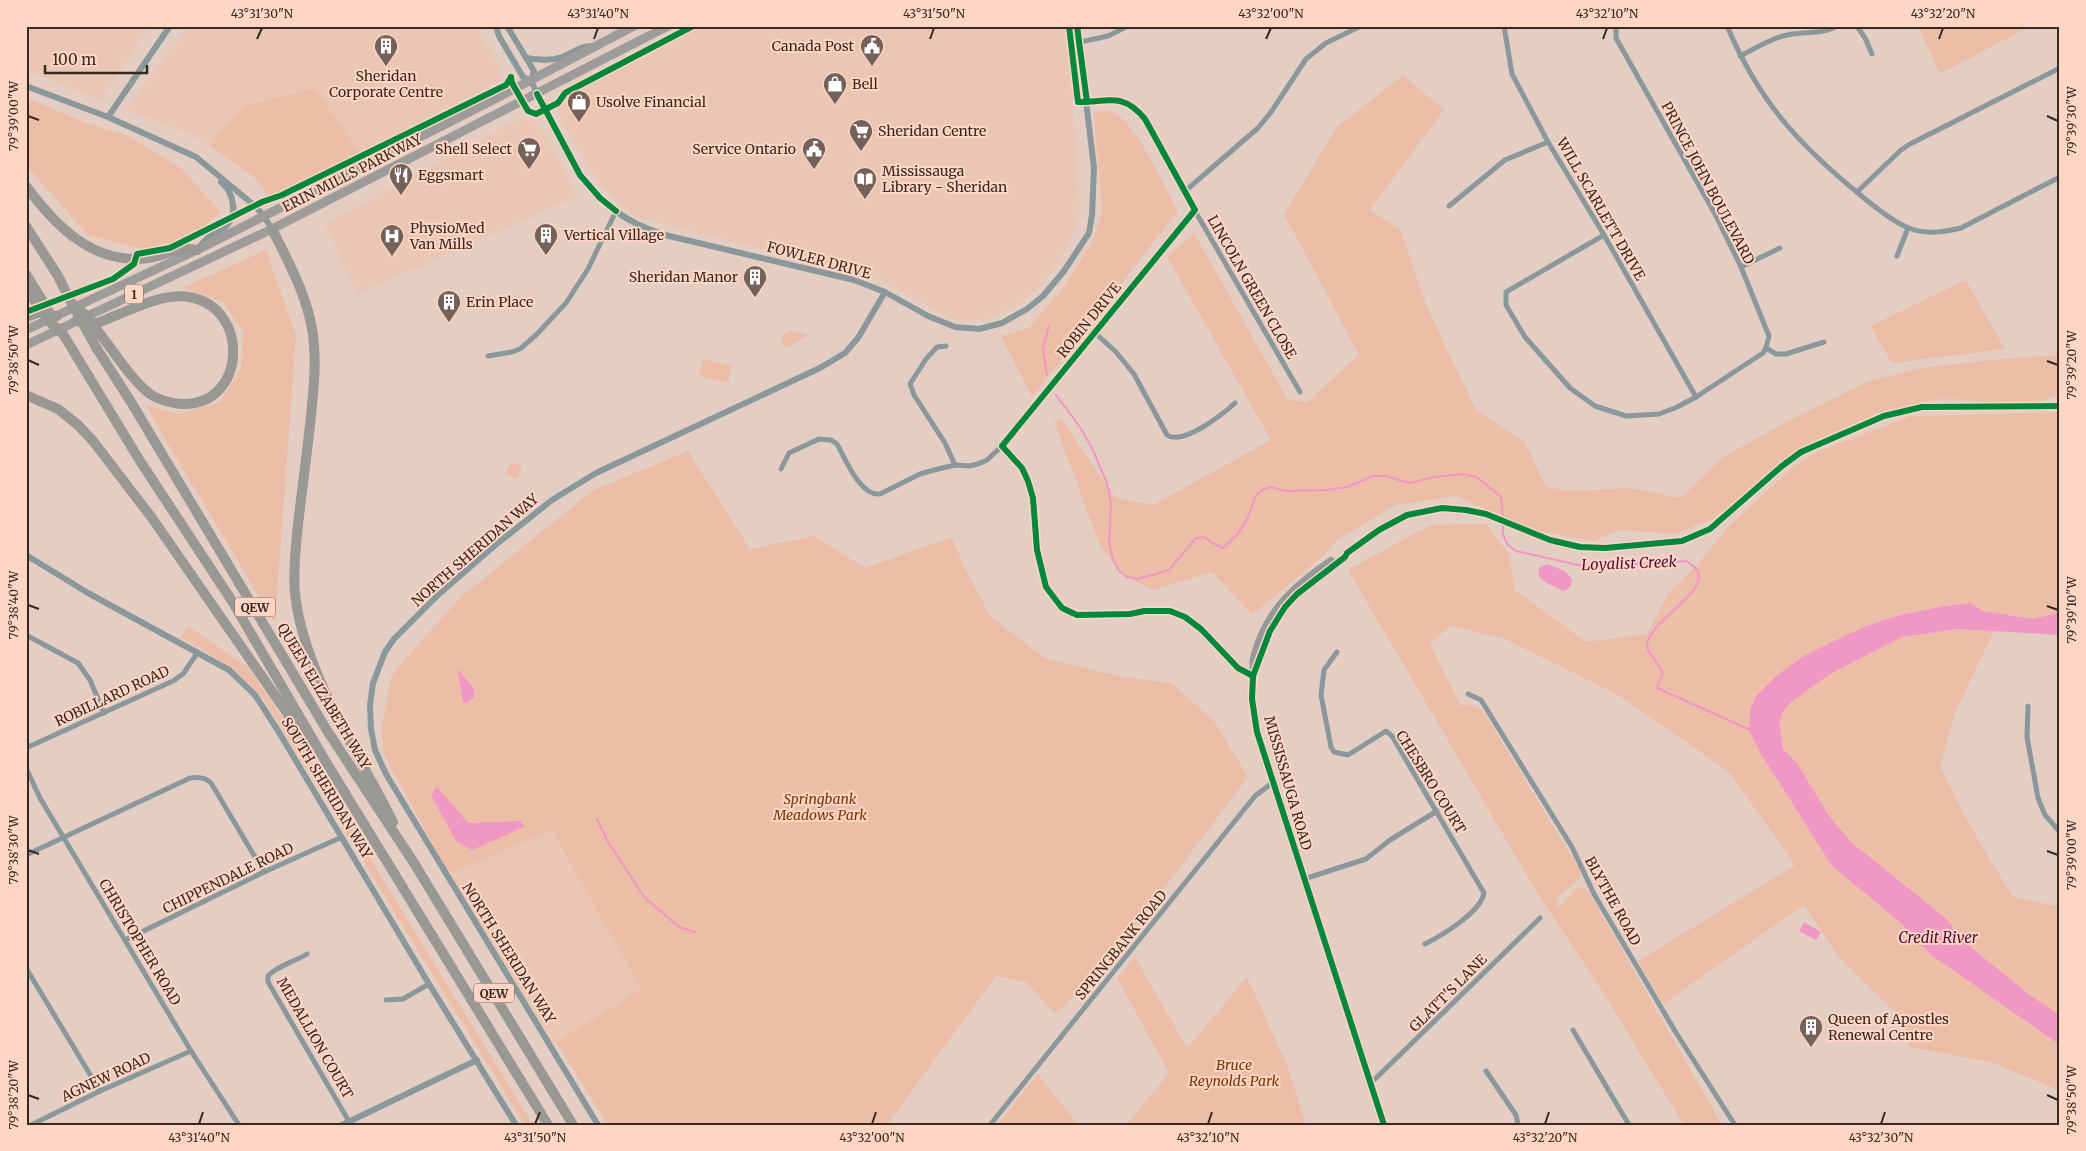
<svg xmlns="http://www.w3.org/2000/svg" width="2086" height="1151" viewBox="0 0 2086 1151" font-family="Merriweather,serif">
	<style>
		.built { fill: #eac6b5 }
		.green { fill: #edbea7 }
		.water { fill: #f197c4 }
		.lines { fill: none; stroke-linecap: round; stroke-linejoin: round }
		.stream { stroke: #f197c4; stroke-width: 2 }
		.minor { stroke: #8b989b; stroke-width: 5 }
		.tertiary { stroke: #8b989b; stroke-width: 6 }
		.secondary { stroke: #959898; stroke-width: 8 }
		.primary { stroke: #9e9c9a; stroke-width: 9 }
		.motorway { stroke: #999895; stroke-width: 10 }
		.motorway-bridge { stroke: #999895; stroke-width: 10 }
		.cycleway-casing { stroke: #ffd6c3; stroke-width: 9 }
		.cycleway { stroke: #00873e; stroke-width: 6 }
		.ticks { fill: none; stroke: #382821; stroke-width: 2 }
		.labels { text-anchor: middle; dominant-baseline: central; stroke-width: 4; stroke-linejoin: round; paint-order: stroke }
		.shield { fill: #ffd6c3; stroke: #745c52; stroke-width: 1 }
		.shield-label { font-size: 12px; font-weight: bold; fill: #382821 }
		.poi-label { font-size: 14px; fill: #382821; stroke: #ffd6c3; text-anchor: start }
		.street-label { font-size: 14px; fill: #382821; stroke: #ffd6c3 }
		.park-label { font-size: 14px; font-style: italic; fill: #7d3201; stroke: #ffd6c3 }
		.water-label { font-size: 15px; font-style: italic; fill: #53083a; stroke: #ffd6c3 }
		.neatline { fill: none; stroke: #382821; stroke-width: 2 }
		.ticks-label { font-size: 12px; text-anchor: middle; fill: #382821 }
	</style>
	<rect width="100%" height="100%" fill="#e4cec3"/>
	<!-- built -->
	<g class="built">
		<polygon points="26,26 150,26 101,100 26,70"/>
		<polygon points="189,26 475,26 501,67 498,81 360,153 314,88 244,106 210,146 185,132 129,111 128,107"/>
		<polygon points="689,26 1066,26 1076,149 1079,214 1070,243 1044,282 1020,304 984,320 954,320 883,281 633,216 601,186 576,148 557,110 560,94"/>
		<polygon points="520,119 532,120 537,123 562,164 578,196 358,294 324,224"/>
		<polygon points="550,830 642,989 556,1042 552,1047 449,874"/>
	</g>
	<!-- green -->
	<g class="green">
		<polygon points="1918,26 2031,26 1940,74"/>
		<polygon points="1403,75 1444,110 1370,210 1401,230 1427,307 1476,410 1525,442 1546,487 1570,491 1630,488 1681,498 1723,457 1792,419 1869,381 1921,368 1999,359 2060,355 2060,394 2034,404 1941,399 1886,411 1854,424 1789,456 1745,494 1714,518 1676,534 1621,530 1593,541 1531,530 1457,496 1396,505 1336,541 1323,556 1252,615 1212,572 1153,590 1119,572 1099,544 1054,421 1061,419 1116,498 1153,505 1271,440 1167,257 1194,233 1288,400 1307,402 1359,355 1284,214 1337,127"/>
		<polygon points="314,88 360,153 269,196 255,178 210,146 244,106"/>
		<polygon points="26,98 87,123 128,136 181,168 221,212 198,232 149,251 88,235 26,165"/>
		<path d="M1111,111C1137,122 1163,185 1178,211L1032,397L1001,336L1029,328L1066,284L1092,242L1102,212L1094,113Z"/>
		<polygon points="266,250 296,335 275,623 145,405 179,414 220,402 241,368 243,332 223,302 182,288"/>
		<polygon points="1966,280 2005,349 1892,363 1870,326"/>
		<polygon points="788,330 807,335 807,336 787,348 781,344 783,335"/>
		<polygon points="703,359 732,366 728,383 699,376"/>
		<path d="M2060,412V612L2033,619L1983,611L1970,603L1945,606L1896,616L1866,626L1777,675L1757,695L1750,709L1749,731L1761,754L1832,866L1901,923L1931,955L2060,1045V1091L1994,1063L1910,1047L1902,1019L1838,956L1804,905L1663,1004L1638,961L1795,865L1729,772L1618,695L1503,638L1450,626L1430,644L1461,706C1470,702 1478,706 1484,713L1579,868L1581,875L1577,881L1557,898V909L1575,890L1582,887L1589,892L1722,1125H1684L1602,991L1535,889L1348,570L1430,525L1486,524L1509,554L1515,590L1586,642L1647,634L1669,592L1697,565L1730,525L1793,467L1817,452L1911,416Z"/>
		<polygon points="688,451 750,549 814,536 865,568 952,537 964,567 991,617 1045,658 1123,677 1172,683 1215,722 1248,777 1106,966 1055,1014 1026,982 996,976 887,1125 608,1125 556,1042 642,989 551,830 449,874 383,753 382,726 391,677 416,646 462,596 593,490"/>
		<polygon points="511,462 522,467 517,479 506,474"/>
		<path d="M188,626L249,668L307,755L533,1125H525L266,703C239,670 217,657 180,638Z"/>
		<polygon points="1959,629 1994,631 1955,713 1940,766 1968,822 2012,896 2060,907 2060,1015 2031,996 1962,940 1948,920 1851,842 1829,816 1797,763 1783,749 1780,737 1779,723 1782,713 1790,703 1830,674 1902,637"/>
		<polygon points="1135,957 1187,1048 1247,977 1286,1062 1306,1125 1126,1125 1169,1073 1117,978"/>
		<polygon points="1038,1074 1078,1125 997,1125"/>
	</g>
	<!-- water -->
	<g class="water">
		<path d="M1547,564L1565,571L1572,579C1572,586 1570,588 1563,591C1554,585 1535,582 1539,568Z"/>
		<polygon points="1970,603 1983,611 2033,619 2060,612 2060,635 1959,629 1902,637 1830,674 1790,703 1782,713 1779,723 1783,749 1797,763 1829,816 1851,842 1948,920 1962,940 2031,996 2060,1015 2060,1045 1931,955 1901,923 1832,866 1761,754 1749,731 1750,709 1757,695 1777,675 1807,654 1866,626 1896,616 1945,606"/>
		<polygon points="457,669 474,688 474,697 467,703 463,702"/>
		<polygon points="437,787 468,823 521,821 524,827 472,850 456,841 431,795"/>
		<polygon points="1804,922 1821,932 1816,940 1799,931"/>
	</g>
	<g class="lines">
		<!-- stream -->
		<g class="stream">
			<polyline points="1047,375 1043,349 1049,326"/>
			<polyline points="1056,395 1080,427 1092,448 1107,483 1111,503 1109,541 1112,557 1119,571 1127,577 1138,579 1169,570 1196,538 1204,537 1216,545 1223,548 1238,534 1248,517 1255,497 1262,490 1271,487 1285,491 1326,490 1347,487 1373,476 1385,476 1409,483 1435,477 1462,474 1477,477 1501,497 1503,520"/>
			<path d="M1503,524V534L1507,544L1516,551L1587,567L1686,561C1730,584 1648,617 1647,646C1647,652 1659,665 1663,672L1657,688L1751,730"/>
			<polyline points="597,819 607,840 644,897 679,927 695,932"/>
		</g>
		<!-- minor -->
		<g class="minor">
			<polyline points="1504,26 1512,74 1548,142 1604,235 1696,397"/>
			<path d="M1727,26C1759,101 1797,143 1859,194C1871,204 1895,223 1909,228C1926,235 1944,232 1961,228L2060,177"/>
			<polyline points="1857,26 1865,38 1872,54"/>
			<polyline points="1080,42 1108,36 1128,26"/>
			<path d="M1740,56C1755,49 1770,38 1787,35C1804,31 1821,35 1837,26"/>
			<path d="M1087,102C1114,100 1126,96 1145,119L1184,192L1300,392"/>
			<polyline points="1184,192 1258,128 1271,112 1306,59 1326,43 1361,26"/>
			<polyline points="1857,192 1901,150 1910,144 2060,68"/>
			<polyline points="1449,206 1505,160 1548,142"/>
			<polyline points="1604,235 1506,292 1506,305 1525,337 1570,388 1595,406 1626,416 1659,414 1675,408 1696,397 1763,353 1766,348 1769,336 1741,267 1715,214 1616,38 1616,26"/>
			<polyline points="1897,256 1908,228"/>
			<polyline points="1741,267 1780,248"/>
			<path d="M1094,332L1116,352L1134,374L1167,435C1183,446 1223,414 1235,403"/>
			<polyline points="946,346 937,347 926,359 910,384 914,395 945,443 955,465"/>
			<polyline points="1766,348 1776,354 1786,354 1824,342"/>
			<polyline points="488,356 512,352 520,349 536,335 566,303 588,269 616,211"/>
			<polyline points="1002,446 1022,468 1028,481 1033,498 1037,550 1046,587 1062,608 1077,615 1130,614 1144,611 1170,611 1185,617 1201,629 1238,668 1253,676"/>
			<path d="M781,469L789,453L819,439L831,440L837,444C846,460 860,496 880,494L920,474L934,470L955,465L969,466L978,464L987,460L1002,446L1195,210"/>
			<polyline points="26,635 78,663 90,680 104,713"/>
			<path d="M1337,652L1324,670L1321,695L1331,747L1334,752L1348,755L1386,731L1392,736L1484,893C1481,912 1441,936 1425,944"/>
			<polyline points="1468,694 1481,700 1572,847 1594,894 1675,1031 1735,1125"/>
			<polyline points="2028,706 2027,737 2038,798 2045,815 2060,832"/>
			<polyline points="26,748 173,681 183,674 198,652"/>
			<polyline points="26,768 40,798 191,1051 239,1125"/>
			<path d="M26,855L190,778C198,777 205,777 211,783L264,872"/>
			<polyline points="1304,879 1366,859 1390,840 1437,811"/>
			<polyline points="125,940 264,872 342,837"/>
			<path d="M307,954C296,961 275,967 268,976V982L351,1125"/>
			<polyline points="26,968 100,1091"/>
			<polyline points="386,1000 403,999 429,984"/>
			<polyline points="1573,1030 1629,1125"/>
			<polyline points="1486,1071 1516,1115 1518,1125"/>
			<polyline points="1371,1083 1540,918"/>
			<polyline points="31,1125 100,1091 191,1051"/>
			<polyline points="990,1125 1255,796 1272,783"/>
		</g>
		<!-- tertiary -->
		<g class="tertiary">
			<polyline points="496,26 499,36 523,77 531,81"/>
			<polyline points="507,26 534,71 531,81"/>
			<path d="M526,58C538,60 551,61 562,57C574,53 581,45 595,46"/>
			<path d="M531,81C553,125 575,183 617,212C632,223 648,229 665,235L854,280L885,292L928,316L955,327L979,329L1002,323L1027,309L1043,296L1064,271L1089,233L1092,215L1094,168L1077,26"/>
			<polyline points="26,86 108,117 196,157 255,206 263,215 272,229"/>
			<polyline points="108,117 170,26"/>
			<path d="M199,247C202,244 206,239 210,236C214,232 220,231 224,228C239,216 234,193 221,182"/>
			<polyline points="26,555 88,593 229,670 255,695 277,729 429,984 516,1125"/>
			<polyline points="342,1125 477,1060"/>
			<polyline points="598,1125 386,774 375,750 371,729 370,705 373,683 385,652 394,639 438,595 493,547 552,500 596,473 820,368 845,353 858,338 885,292"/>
		</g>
		<!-- secondary -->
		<g class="secondary">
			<path d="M1254,669C1252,659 1256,652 1259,642C1272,606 1300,582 1331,561"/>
			<polyline points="1384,1125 1257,732 1252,699 1253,676 1270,631 1285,607 1297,594 1345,557 1347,553 1379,530 1407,515 1442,508 1466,510 1486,514 1550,540 1580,547 1605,548 1682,541 1710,529 1782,466 1801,452 1884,416 1922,407 2060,406"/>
		</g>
		<!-- primary -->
		<g class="primary">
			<polyline points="26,330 197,250 495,99 634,26"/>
			<polyline points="26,345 272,229 668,26"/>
		</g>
		<!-- motorway -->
		<g class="motorway">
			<path d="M26,186C56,227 94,265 148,258C167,255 177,246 197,250"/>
			<polyline points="26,226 58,276 72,304"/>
			<path d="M272,229C289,263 308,297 313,335C317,364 313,395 310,425C306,461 301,497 297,534C295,554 293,574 295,594C304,673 358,752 393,822"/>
			<polyline points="26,274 35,289"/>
			<polyline points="26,317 40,312 57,316"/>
			<path d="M76,321C82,322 89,324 95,323C100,323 107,319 112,317C136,308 163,293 189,297C251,307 247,406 182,404C170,403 160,401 150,394C132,380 120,360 106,342"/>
			<polyline points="63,334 140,461 232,601 326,762 548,1125"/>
			<polyline points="97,349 131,402 328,732 414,863 573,1125"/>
			<polyline points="26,395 58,409 78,425 93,441 152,518 308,743"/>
		</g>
		<!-- motorway-bridge -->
		<g class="motorway-bridge">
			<polyline points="35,289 48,310"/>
			<polyline points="29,293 50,322 63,334"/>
			<polyline points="72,304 97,349"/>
			<polyline points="78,309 86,315 106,342"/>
		</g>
		<!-- cycleway casing -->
		<g class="cycleway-casing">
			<g id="cycleway">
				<path d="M1069,26L1078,102C1109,102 1123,92 1145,119L1195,210L1002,446L1022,468L1028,481L1033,498L1037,550L1046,587L1062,608L1077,615L1130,614L1144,611H1170L1185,617L1201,629L1238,668L1253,676"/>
				<polyline points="1077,26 1087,102"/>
				<polyline points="511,77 512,83 528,111 536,114 558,103 565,93 693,26"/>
				<polyline points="537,94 580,175 600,198 616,211"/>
				<polyline points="26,312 113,279 134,264 137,254 170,248 262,202 282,195 506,85 511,77"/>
				<polyline points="1384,1125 1257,732 1252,699 1253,676 1270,631 1285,607 1297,594 1345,557 1347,553 1379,530 1407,515 1442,508 1466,510 1486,514 1550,540 1580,547 1605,548 1682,541 1710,529 1782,466 1801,452 1884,416 1922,407 2060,406"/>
			</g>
		</g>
		<!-- cycleway -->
		<use href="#cycleway" class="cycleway"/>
	</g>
	<!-- ticks -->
	<path class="ticks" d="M257,39L262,28M594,39L598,28M930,39L934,28M1266,39L1271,28M1603,39L1607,28M1939,39L1943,28M28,116L39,120M2047,116L2058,121M28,360L39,365M2047,361L2058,365M28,605L39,609M2047,606L2058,610M28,850L39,854M2047,851L2058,855M28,1095L39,1099M2047,1095L2058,1100M199,1124L203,1112M535,1124L540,1112M872,1124L876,1112M1208,1124L1212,1112M1545,1124L1549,1112M1881,1124L1885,1112"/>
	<!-- icons -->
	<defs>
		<g id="building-pin" transform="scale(1.25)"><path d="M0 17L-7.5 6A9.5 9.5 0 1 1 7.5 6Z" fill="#74625a" stroke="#ffd6c3"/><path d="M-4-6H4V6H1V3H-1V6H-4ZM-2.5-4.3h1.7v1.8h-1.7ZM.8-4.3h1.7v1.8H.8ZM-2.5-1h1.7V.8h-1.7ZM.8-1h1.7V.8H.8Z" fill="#fff"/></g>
		<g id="civic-pin" transform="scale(1.25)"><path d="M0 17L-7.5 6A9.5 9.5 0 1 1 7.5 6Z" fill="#74625a" stroke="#ffd6c3"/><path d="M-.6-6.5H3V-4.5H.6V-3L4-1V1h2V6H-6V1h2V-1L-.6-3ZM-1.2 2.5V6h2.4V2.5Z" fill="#fff"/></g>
		<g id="shop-pin" transform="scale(1.25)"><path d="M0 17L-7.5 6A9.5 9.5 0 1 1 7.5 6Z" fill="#74625a" stroke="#ffd6c3"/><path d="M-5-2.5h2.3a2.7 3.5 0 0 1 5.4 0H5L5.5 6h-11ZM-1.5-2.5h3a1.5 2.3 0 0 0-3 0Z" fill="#fff"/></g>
		<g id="supermarket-pin" transform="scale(1.25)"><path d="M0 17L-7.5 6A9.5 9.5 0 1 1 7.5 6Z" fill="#74625a" stroke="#ffd6c3"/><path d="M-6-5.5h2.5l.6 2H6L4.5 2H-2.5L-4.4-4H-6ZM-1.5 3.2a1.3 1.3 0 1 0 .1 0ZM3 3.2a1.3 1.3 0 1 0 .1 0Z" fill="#fff"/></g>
		<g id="restaurant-pin" transform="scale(1.25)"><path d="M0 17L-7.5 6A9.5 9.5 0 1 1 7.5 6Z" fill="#74625a" stroke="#ffd6c3"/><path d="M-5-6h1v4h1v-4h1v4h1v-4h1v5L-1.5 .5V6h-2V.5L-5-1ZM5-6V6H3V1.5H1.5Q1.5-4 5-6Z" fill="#fff"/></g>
		<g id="library-pin" transform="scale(1.25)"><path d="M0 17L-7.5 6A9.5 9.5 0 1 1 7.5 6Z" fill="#74625a" stroke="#ffd6c3"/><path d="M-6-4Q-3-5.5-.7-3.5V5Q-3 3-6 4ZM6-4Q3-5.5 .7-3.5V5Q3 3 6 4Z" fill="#fff"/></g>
		<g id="hospital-pin" transform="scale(1.25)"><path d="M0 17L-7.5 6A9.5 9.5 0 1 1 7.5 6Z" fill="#74625a" stroke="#ffd6c3"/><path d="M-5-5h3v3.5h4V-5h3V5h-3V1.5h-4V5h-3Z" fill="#fff"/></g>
	</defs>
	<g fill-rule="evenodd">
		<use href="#building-pin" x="386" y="46"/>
		<use href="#civic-pin" x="872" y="46"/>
		<use href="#shop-pin" x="835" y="84"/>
		<use href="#shop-pin" x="579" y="102"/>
		<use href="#supermarket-pin" x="861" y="131"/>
		<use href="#supermarket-pin" x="529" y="149"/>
		<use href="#civic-pin" x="814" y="149"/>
		<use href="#restaurant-pin" x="401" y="175"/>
		<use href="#library-pin" x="865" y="179"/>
		<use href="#building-pin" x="546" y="235"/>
		<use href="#hospital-pin" x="392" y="236"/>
		<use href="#building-pin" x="755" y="277"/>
		<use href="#building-pin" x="449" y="302"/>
		<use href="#building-pin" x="1811" y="1027"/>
	</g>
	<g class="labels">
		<!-- shield labels -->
		<g class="shield">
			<rect x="125" y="284.5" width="18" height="19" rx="4"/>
			<rect x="235" y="597.5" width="40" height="19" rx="4"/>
			<rect x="474" y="983.5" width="40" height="19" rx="4"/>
		</g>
		<g class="shield-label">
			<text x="134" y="294">1</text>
			<text x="255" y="607">QEW</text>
			<text x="494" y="993">QEW</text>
		</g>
		<!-- poi labels -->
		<g class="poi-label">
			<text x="854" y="46" text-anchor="end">Canada Post</text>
			<text x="386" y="76" text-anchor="middle">Sheridan<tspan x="386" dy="16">Corporate Centre</tspan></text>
			<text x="852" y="84">Bell</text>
			<text x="596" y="102">Usolve Financial</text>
			<text x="878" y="131">Sheridan Centre</text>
			<text x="512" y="149" text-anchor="end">Shell Select</text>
			<text x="796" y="149" text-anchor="end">Service Ontario</text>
			<text x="882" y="171">Mississauga<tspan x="882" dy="16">Library - Sheridan</tspan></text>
			<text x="418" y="175">Eggsmart</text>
			<text x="410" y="228">PhysioMed<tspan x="410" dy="16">Van Mills</tspan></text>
			<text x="564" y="235">Vertical Village</text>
			<text x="738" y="277" text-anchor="end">Sheridan Manor</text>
			<text x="466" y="302">Erin Place</text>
			<text x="1828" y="1019">Queen of Apostles<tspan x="1828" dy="16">Renewal Centre</tspan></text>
		</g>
		<!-- street labels -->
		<g class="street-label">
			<text transform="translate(352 173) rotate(-27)">ERIN MILLS PARKWAY</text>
			<text transform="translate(1708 183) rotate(62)">PRINCE JOHN BOULEVARD</text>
			<text transform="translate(1601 209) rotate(60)">WILL SCARLETT DRIVE</text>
			<text transform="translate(819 260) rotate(15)">FOWLER DRIVE</text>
			<text transform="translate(1252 287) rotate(60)">LINCOLN GREEN CLOSE</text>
			<text transform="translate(1089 320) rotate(-51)">ROBIN DRIVE</text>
			<text transform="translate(475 550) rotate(-41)">NORTH SHERIDAN WAY</text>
			<text transform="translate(112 696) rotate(-25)">ROBILLARD ROAD</text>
			<text transform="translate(324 696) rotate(59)">QUEEN ELIZABETH WAY</text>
			<text transform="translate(1431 782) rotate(58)">CHESBRO COURT</text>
			<text transform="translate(1288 783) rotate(74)">MISSISSAUGA ROAD</text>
			<text transform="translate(327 788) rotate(59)">SOUTH SHERIDAN WAY</text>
			<text transform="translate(228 878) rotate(-26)">CHIPPENDALE ROAD</text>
			<text transform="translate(1613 901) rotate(61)">BLYTHE ROAD</text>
			<text transform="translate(140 942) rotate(59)">CHRISTOPHER ROAD</text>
			<text transform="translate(1121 945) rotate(-51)">SPRINGBANK ROAD</text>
			<text transform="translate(509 953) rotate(58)">NORTH SHERIDAN WAY</text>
			<text transform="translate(1448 993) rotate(-45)">GLATT'S LANE</text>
			<text transform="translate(315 1038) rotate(60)">MEDALLION COURT</text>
			<text transform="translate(106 1077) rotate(-25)">AGNEW ROAD</text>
		</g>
		<!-- park labels -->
		<g class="park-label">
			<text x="820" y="799">Springbank<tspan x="820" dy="16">Meadows Park</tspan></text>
			<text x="1234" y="1065">Bruce<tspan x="1234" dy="16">Reynolds Park</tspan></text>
		</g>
		<!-- water labels -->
		<g class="water-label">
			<text transform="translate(1629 563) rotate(-2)">Loyalist Creek</text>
			<text x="1938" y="937">Credit River</text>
		</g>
	</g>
	<!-- border -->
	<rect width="2086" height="1151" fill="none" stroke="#ffd6c3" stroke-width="55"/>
	<!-- scale -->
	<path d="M45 65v8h102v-8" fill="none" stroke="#382821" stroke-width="2.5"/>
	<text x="52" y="65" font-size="15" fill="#382821" stroke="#ffd6c3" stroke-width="4" paint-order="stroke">100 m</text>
	<rect x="28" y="28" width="2030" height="1096" class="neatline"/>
	<g class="ticks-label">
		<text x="262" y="18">43°31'30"N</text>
		<text x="598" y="18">43°31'40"N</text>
		<text x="934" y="18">43°31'50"N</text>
		<text x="1271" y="18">43°32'00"N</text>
		<text x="1607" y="18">43°32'10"N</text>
		<text x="1943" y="18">43°32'20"N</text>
		<text transform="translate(14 116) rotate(-90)" y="4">79°39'00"W</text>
		<text transform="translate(2072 121) rotate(-90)" y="4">79°39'30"W</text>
		<text transform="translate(14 360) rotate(-90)" y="4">79°38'50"W</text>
		<text transform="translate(2072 365) rotate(-90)" y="4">79°39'20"W</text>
		<text transform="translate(14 605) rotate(-90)" y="4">79°38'40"W</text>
		<text transform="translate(2072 610) rotate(-90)" y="4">79°39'10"W</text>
		<text transform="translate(14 850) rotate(-90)" y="4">79°38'30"W</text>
		<text transform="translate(2072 855) rotate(-90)" y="4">79°39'00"W</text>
		<text transform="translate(14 1095) rotate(-90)" y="4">79°38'20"W</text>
		<text transform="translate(2072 1100) rotate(-90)" y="4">79°38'50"W</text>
		<text x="199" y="1142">43°31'40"N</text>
		<text x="535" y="1142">43°31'50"N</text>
		<text x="872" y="1142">43°32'00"N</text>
		<text x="1208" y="1142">43°32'10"N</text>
		<text x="1545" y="1142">43°32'20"N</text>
		<text x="1881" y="1142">43°32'30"N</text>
	</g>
</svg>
